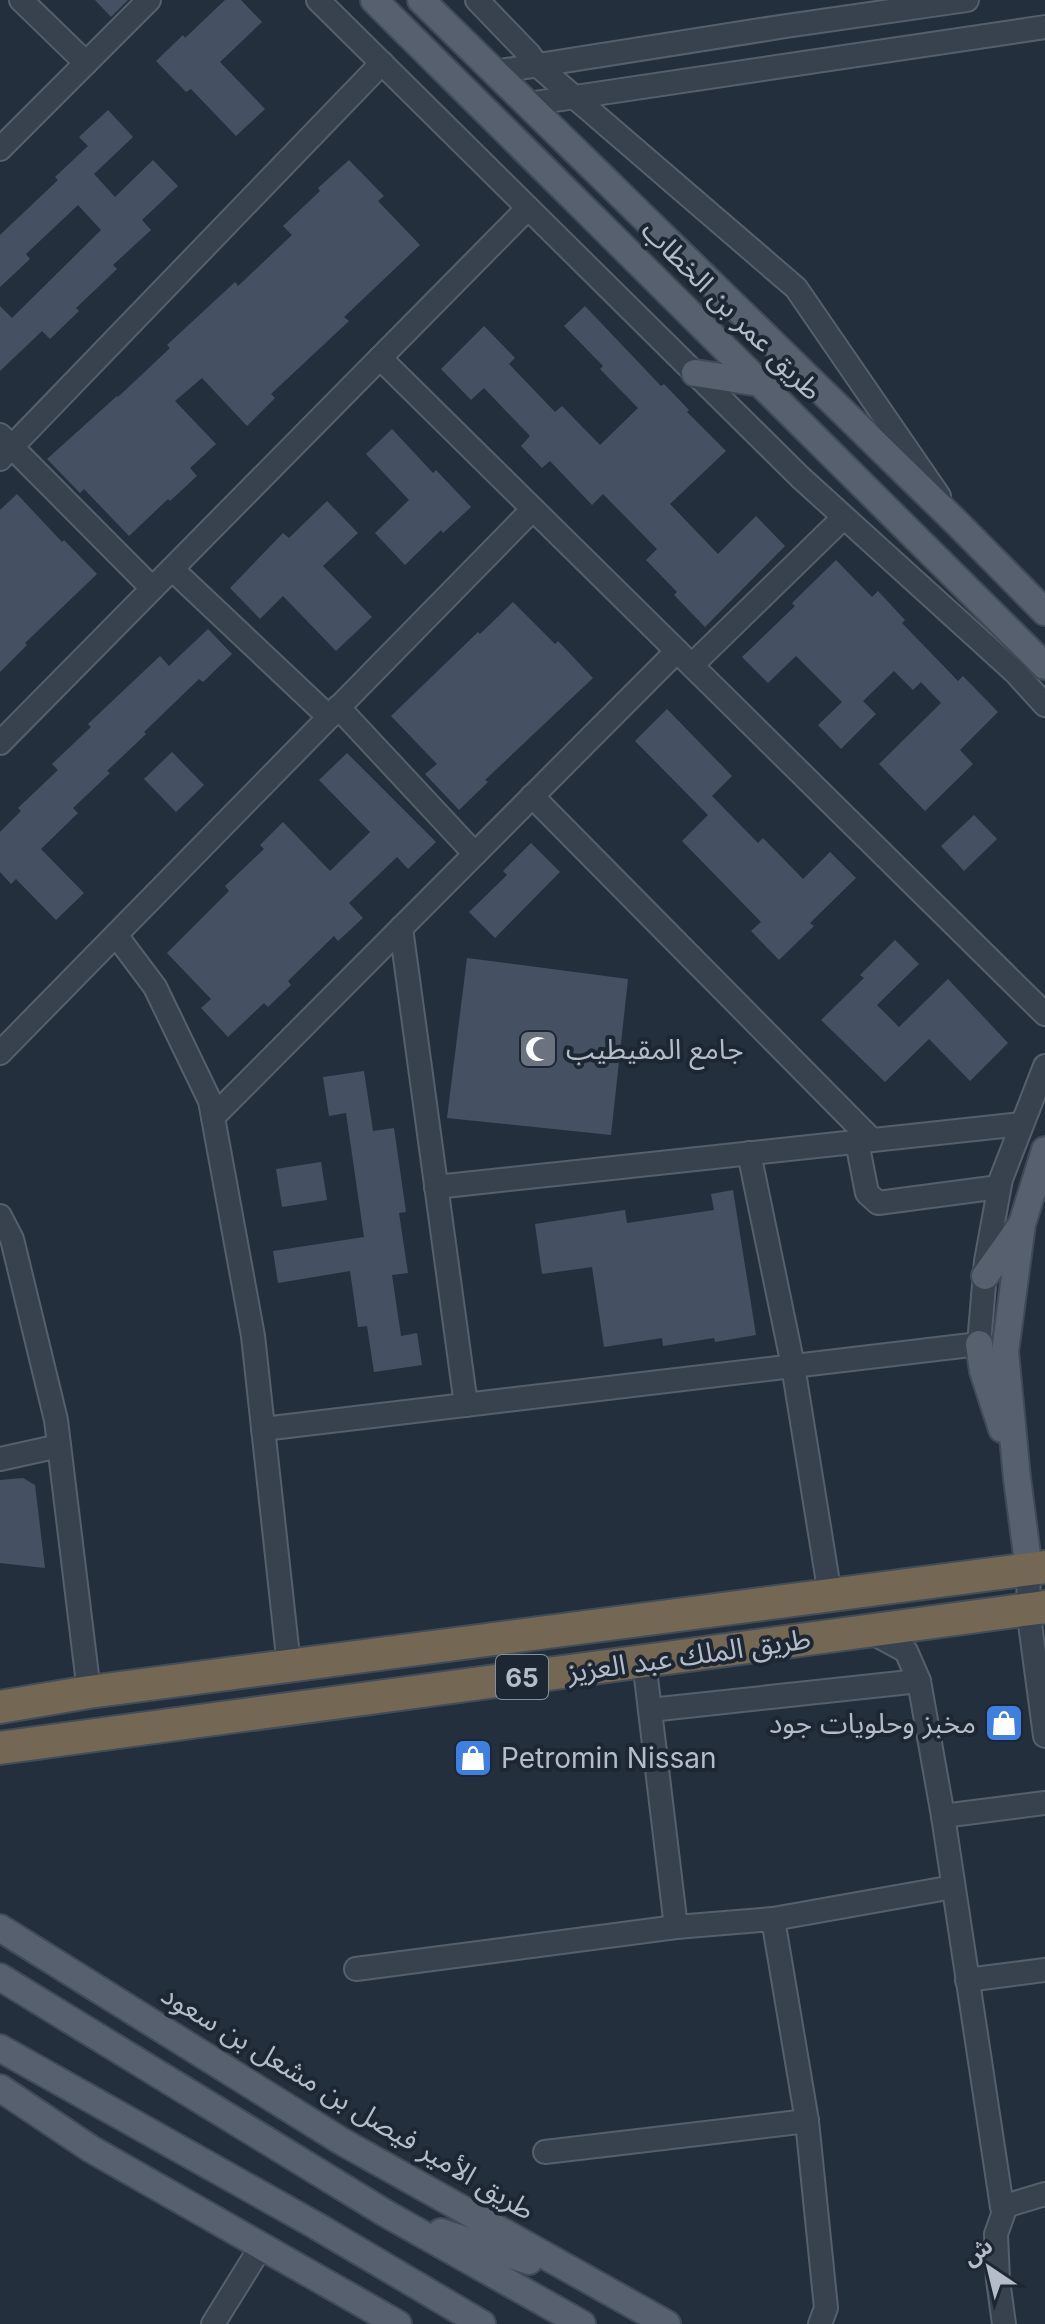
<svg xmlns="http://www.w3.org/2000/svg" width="1045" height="2324" viewBox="0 0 1045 2324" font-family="Inter,'Noto Sans Arabic',sans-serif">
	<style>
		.building { fill: #455162 }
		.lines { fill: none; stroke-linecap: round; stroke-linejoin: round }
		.minor-casing { stroke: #565f6c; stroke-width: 26 }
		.major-casing { stroke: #414a57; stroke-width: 30 }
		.highway-casing { stroke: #434c59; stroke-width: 36 }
		.minor { stroke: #38414e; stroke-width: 22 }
		.major { stroke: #56606e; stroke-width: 26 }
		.highway { stroke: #746855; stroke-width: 32 }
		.labels { text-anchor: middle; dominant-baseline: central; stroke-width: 8; stroke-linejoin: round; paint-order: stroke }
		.shield { fill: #1d2633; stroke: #878f9c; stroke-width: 2 }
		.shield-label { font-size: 26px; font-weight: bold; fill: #b4bcc9 }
		.street-label { font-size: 28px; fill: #b4bcc9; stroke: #1d2633 }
		.poi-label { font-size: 28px; fill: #b4bcc9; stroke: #1d2633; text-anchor: start }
	</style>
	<rect width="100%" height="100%" fill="#242f3e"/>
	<!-- building -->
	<g class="building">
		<polygon points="95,0 128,0 111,17"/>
		<polygon points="225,0 241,0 262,22 220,62 265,109 236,136 191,89 186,92 156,61 183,35 185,38"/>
		<polygon points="108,110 133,137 94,174 115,197 153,160 178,186 142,220 151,230 113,265 117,269 76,308 79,311 50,339 42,331 0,371 0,306 12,318 101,230 78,205 26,254 30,259 0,287 0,235 58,180 55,177 88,146 79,137"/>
		<polygon points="349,160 384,196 378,201 420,245 344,317 349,321 271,394 275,398 247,426 202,378 175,401 216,444 190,468 197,476 170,501 168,499 129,536 84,489 80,493 47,459 117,396 118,397 170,348 167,345 235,282 238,286 292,235 283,226 320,191 318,188"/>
		<polygon points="585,306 661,386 664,384 689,410 687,412 726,451 670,504 718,554 756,516 785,546 705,627 674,595 677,592 646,560 657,549 603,494 592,505 550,461 542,468 521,446 530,436 484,388 471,400 441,369 484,326 515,358 509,364 555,412 562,406 600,445 638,408 600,369 603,366 564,326"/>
		<polygon points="392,429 433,473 436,470 471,507 443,533 441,530 405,565 375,533 409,500 366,454"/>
		<polygon points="17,494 62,542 64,540 97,574 25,643 27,645 0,672 0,510"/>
		<polygon points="327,501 358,533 323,566 372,617 336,651 283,596 260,619 230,588 283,533 289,538"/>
		<polygon points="836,560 872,597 878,591 905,620 902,623 958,681 963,676 998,712 960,750 973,764 925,811 879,764 941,703 921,682 913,690 894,671 863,701 876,714 841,749 818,725 842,702 796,656 768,683 742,657 795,606 792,603"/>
		<polygon points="513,602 555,644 558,641 593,678 485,780 488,782 459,810 425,774 437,764 391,716 478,632 480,634"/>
		<polygon points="208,629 232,654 203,682 199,679 144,732 146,734 107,771 110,773 73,808 78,813 41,849 84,893 56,920 16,879 11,884 0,872 0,832 21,811 18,808 58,770 52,764 91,727 88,724 160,656 169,666"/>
		<polygon points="667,709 732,776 712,796 758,843 763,838 803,879 830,852 856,878 810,923 814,926 779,960 751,931 761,922 682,841 708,815 635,741"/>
		<polygon points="172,752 204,785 176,812 144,779"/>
		<polygon points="347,753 436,842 408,869 397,857 349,903 363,918 338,941 334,936 288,981 291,985 268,1007 264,1003 228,1037 201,1008 211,999 167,953 229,891 225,886 264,849 260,845 283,822 330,871 370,832 319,780"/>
		<polygon points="974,815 997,839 964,871 941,846"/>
		<polygon points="531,843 560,872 495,938 469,912 507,875 503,871"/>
		<polygon points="895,940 919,964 877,1005 899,1027 948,979 1008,1043 970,1081 929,1039 885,1082 821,1020 864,978 860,975"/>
		<polygon points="467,958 628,979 611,1135 447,1118"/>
		<polygon points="364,1071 373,1131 394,1128 406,1212 399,1213 408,1273 392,1275 401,1336 417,1333 422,1365 374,1372 367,1326 358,1327 350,1271 278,1283 273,1251 364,1237 346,1113 329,1116 323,1077"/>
		<polygon points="321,1162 327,1200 282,1207 276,1169"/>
		<polygon points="733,1190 756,1335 715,1342 714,1338 663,1346 662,1338 604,1347 592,1267 542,1274 535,1224 625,1210 627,1223 714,1210 711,1194"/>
		<polygon points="23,1478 35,1485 45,1568 0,1563 0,1480"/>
	</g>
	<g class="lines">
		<!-- minor casing -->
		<g class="minor-casing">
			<g id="minor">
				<polyline points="21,0 86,63"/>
				<polyline points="318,0 800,477 1015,672 1045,705"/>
				<polyline points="477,0 529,54 537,65 796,288 939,496"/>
				<polyline points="494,72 786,26 967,0"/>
				<polyline points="528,104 1045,27"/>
				<polyline points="0,149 149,0"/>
				<polyline points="380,358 1045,1014"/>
				<polyline points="0,435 152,588"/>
				<polyline points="0,459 382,63"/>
				<polyline points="172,569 329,717"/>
				<polyline points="692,665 843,518"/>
				<polyline points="338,707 475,854"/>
				<polyline points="0,743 528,208"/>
				<polyline points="532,796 872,1140"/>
				<polyline points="401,928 466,1405"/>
				<polyline points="116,935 155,987 210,1101 253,1336 289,1666"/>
				<polyline points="0,1053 533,509"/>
				<polyline points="213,1117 677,651"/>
				<polyline points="857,1142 867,1193 878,1203 999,1187"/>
				<polyline points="749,1153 793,1366 830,1595"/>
				<polyline points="436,1187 1022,1124"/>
				<polyline points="0,1216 12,1239 56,1420 89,1692"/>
				<polyline points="263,1429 979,1344 986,1261 1001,1179 1045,1066"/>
				<polyline points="0,1459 59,1446"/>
				<polyline points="1029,1570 1028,1609 1045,1736"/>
				<polyline points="869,1631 906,1651 919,1681 943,1816 1002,2207 1045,2194"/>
				<polyline points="644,1661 676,1927 773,1919 807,2121 826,2308 820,2324"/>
				<polyline points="650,1710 919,1681"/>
				<polyline points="943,1816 1045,1803"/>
				<polyline points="773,1919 953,1887"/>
				<polyline points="356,1969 676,1927"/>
				<polyline points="967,1980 1045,1970"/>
				<polyline points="545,2152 807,2121"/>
				<polyline points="213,2324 262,2245"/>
				<polyline points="1004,2324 998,2280 996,2234 1006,2206"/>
			</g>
		</g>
		<!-- major casing -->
		<g class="major-casing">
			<g id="major">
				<polyline points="374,0 1045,666"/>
				<polyline points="421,0 958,524 1045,612"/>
				<polyline points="695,373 760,383"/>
				<polyline points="985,1276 1020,1227"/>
				<polyline points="979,1344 983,1371 1002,1429"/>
				<polyline points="1029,1570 1017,1478 1005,1352 1022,1224 1045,1150"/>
				<polyline points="0,1928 341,2141 667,2324"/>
				<polyline points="0,1977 385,2213 582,2324"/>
				<polyline points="0,2048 315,2225 482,2324"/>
				<polyline points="0,2088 91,2149 398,2324"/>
				<polyline points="441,2232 529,2261"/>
			</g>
		</g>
		<!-- highway casing -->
		<g class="highway-casing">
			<g id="highway">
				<polyline points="0,1707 89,1692 1045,1567"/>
				<polyline points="0,1748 1045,1607"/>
			</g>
		</g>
		<!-- minor -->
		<use href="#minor" class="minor"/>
		<!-- major -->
		<use href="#major" class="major"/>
		<!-- highway -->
		<use href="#highway" class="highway"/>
	</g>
	<!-- icons -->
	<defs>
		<g id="mosque-square" transform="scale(2)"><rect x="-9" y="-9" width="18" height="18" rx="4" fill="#6b7280" stroke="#1d2633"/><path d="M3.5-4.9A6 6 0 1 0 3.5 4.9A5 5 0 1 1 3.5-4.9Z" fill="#fff"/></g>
		<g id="shop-square" transform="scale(2)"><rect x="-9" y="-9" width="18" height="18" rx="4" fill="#3f7fe0" stroke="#1d2633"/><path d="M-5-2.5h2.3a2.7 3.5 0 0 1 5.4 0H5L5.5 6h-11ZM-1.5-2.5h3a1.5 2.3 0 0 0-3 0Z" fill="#fff"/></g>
	</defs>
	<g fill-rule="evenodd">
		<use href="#mosque-square" x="538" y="1049"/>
		<use href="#shop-square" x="1004" y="1723"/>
		<use href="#shop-square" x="473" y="1758"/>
	</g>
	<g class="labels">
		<!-- shield labels -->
		<rect class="shield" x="496" y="1655" width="52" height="44" rx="6"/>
		<g class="shield-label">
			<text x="522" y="1677">65</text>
		</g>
		<!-- street labels -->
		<g class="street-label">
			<text transform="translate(732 310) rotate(45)">طريق عمر بن الخطاب</text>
			<text transform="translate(689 1655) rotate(-8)">طريق الملك عبد العزيز</text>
			<text transform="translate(348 2102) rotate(31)">طريق الأمير فيصل بن مشعل بن سعود</text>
		</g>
		<!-- poi labels -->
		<g class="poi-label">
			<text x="566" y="1049">جامع المقيطيب</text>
			<text x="976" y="1723" text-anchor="end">مخبز وحلويات جود</text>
			<text x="501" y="1758">Petromin Nissan</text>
		</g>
	</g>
	<!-- north arrow -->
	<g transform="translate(989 2268) rotate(325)" stroke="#1d2633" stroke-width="6" paint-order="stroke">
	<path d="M0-6L14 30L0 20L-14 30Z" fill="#b4bcc9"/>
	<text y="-12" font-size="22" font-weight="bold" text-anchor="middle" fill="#b4bcc9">ش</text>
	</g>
</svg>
